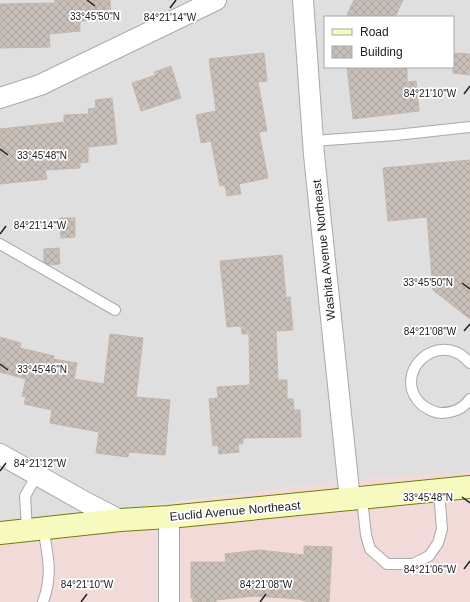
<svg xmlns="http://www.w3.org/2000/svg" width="470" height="602" viewBox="0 0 470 602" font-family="Arial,sans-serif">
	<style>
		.residential { fill: #e0dfdf; fill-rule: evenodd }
		.commercial { fill: #f2dad9 }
		.building { fill: url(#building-cross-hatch); stroke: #c4b6ab }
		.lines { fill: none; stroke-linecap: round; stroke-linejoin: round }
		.lane-casing { stroke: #a9a9a9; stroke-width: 12 }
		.street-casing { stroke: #a9a9a9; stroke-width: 22 }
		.secondary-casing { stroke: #707d05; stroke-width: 24 }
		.lane { stroke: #fff; stroke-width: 10 }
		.street { stroke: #fff; stroke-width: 20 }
		.secondary { stroke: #f7fabf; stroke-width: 22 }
		.ticks { fill: none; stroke: #222; stroke-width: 1.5 }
		.labels { text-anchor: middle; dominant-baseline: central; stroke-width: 3.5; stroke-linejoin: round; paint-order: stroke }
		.street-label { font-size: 12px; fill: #222; stroke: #fff }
		.ticks-label { font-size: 10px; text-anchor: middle; fill: #222; stroke: #fff; stroke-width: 3.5; stroke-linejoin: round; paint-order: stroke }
	</style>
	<defs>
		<pattern id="building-cross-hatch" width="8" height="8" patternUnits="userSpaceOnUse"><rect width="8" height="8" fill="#c7bfb8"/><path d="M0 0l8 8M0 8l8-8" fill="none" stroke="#aba49e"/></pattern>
	</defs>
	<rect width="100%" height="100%" fill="#f2efe9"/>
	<!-- residential -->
	<path class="residential" d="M0,0H470V472L351,480L5,524L0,537ZM325,17H453V67H325Z"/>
	<!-- commercial -->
	<polygon class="commercial" points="470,472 470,602 0,602 0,537 5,525 351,480"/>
	<!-- building -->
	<g class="building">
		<polygon points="55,0 110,0 111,19 80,21 80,31 49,34 50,47 0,48 0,4 55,3"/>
		<polygon points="354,0 403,0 395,17 346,17"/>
		<polygon points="264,53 267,81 258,82 267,131 259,132 268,178 239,184 241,194 227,196 225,185 220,186 211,141 201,143 196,115 216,111 209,59"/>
		<polygon points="453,53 470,54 469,75 453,73"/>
		<polygon points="171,66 181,98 141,111 132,83 156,75 154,72"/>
		<polygon points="347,67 407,67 407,82 416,81 419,111 353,119"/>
		<polygon points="112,98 117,144 88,147 88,162 80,163 80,168 45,170 47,179 0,184 0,129 64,122 64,115 89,114 88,109 96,108 95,100"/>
		<polygon points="470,160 470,319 433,290 427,217 388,221 383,168"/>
		<polygon points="60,218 75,218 75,237 61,238"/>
		<polygon points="59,248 60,264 49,265 44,262 44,249"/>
		<polygon points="282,255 286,298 290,297 293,330 276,331 278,380 287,380 287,399 293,399 294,410 300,410 301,437 243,438 243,444 238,444 239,452 219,454 218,445 213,446 209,399 218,398 217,387 250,385 249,334 242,334 241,326 227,327 220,261"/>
		<polygon points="110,334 143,338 136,397 170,400 165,455 129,452 128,457 96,453 99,432 50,423 52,410 24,404 26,397 22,396 26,379 0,372 0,337 21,343 20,348 54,356 53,359 77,363 74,379 104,384"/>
		<polygon points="304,546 332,547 329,602 306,602 306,601 298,599 254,596 216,600 216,602 193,602 193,598 191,598 191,562 226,562 225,554 259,550 304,555"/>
	</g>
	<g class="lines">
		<!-- lane casing -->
		<g class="lane-casing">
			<g id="lane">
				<polyline points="313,141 396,135 470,127"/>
				<polyline points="0,244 115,310"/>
				<path d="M470,363C438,326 389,375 422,405C428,409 434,413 441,413C454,413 463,409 470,399"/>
				<polyline points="362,499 366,535 370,549 387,564 413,564 429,556 438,543 442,529 439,491"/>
				<polyline points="27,530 25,496 37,475"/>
				<path d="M43,602C53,574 48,556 43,528"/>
			</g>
		</g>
		<!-- street casing -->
		<g class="street-casing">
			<g id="street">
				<polyline points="303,0 314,155 350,500"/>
				<polyline points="0,98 40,85 216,0"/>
				<polyline points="0,454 85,502 120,520"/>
				<polyline points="169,602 169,517"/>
			</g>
		</g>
		<!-- secondary casing -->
		<g class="secondary-casing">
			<polyline id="secondary" points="0,533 120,520 169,517 470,487"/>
		</g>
		<!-- lane -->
		<use href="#lane" class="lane"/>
		<!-- street -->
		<use href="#street" class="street"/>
		<!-- secondary -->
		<use href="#secondary" class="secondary"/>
	</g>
	<!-- ticks -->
	<path class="ticks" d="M87,0L95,6M170,8L176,0M464,94L470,86M0,149L8,155M0,234L6,226M462,283L470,289M464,331L470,324M0,364L8,370M0,471L6,463M462,497L470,503M464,569L470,561M81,602L87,594M260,602L266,594"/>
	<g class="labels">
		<!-- street labels -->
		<g class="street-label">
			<text transform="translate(324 250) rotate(-96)">Washita Avenue Northeast</text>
			<text transform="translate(235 511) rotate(-5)">Euclid Avenue Northeast</text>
		</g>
	</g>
	<g class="ticks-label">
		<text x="95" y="20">33°45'50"N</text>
		<text x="170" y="21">84°21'14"W</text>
		<text x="430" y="97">84°21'10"W</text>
		<text x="42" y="159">33°45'48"N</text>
		<text x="40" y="229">84°21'14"W</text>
		<text x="428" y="286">33°45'50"N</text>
		<text x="430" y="335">84°21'08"W</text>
		<text x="42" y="373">33°45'46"N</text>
		<text x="40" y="467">84°21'12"W</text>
		<text x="428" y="501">33°45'48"N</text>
		<text x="430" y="573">84°21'06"W</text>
		<text x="87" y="588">84°21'10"W</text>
		<text x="266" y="588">84°21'08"W</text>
	</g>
	<!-- legend -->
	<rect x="324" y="16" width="130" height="52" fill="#ffffff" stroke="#a7a7a7"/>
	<rect x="332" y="29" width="20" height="6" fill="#f7fabf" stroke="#a7a7a7"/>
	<text x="360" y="36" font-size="12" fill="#222222">Road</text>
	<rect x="332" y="46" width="20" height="12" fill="url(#building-cross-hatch)" stroke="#a7a7a7"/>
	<text x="360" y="56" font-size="12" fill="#222222">Building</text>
</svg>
